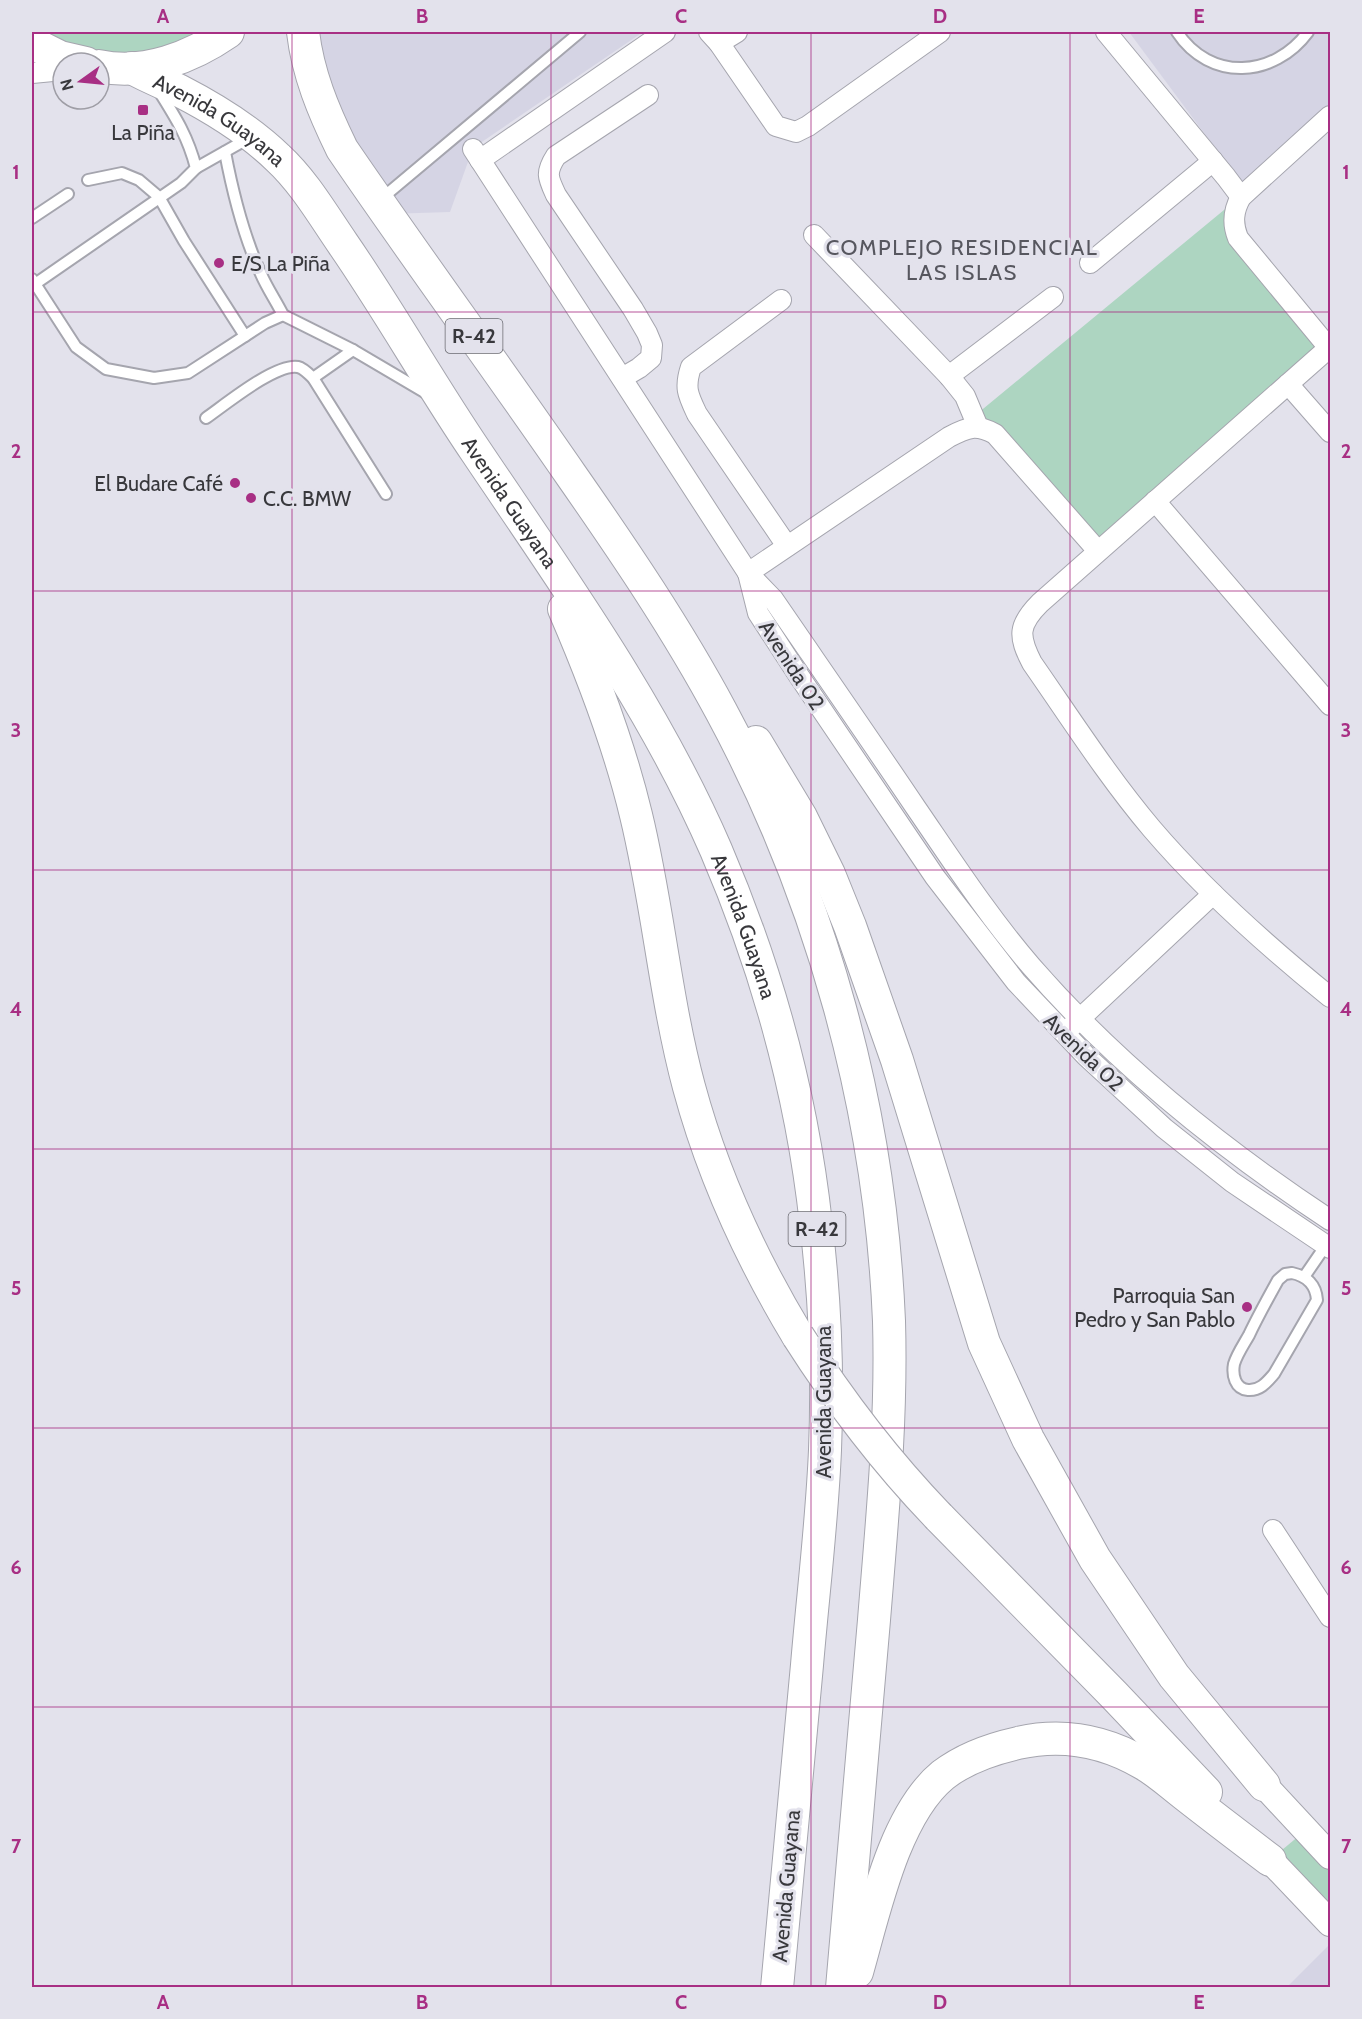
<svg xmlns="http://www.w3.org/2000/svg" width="1362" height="2019" viewBox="0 0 1362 2019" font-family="Cabin,sans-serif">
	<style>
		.built { fill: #d5d4e4 }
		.green { fill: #add5c1 }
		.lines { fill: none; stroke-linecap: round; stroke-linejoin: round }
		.service-casing { stroke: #a5a5ae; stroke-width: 14 }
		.minor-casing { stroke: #a5a5ae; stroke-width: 22 }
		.tertiary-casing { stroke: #a5a5ae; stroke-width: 28 }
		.primary-casing { stroke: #a5a5ae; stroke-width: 34 }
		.service { stroke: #fff; stroke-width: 10 }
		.minor { stroke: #fff; stroke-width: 20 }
		.tertiary { stroke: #fff; stroke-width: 26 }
		.primary { stroke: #fff; stroke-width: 32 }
		.primary-bridge-casing { stroke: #a5a5ae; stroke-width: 34; stroke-linecap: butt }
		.primary-bridge { stroke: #fff; stroke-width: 32 }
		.grid { fill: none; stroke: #a82f84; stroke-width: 1.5; stroke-opacity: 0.55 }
		.poi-dot { fill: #a82f84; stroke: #e3e2ec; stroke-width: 2 }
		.labels { text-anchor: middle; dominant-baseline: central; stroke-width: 6; stroke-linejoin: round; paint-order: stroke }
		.shield { fill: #e3e2ec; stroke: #6b6b71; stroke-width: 1.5 }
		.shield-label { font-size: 20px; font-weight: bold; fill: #38383c }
		.street-label { font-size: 21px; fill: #38383c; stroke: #e3e2ec }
		.poi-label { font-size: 21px; fill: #38383c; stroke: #e3e2ec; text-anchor: start }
		.neighbourhood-label { font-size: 22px; letter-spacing: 1.5px; fill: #57575f; stroke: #e3e2ec }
		.neatline { fill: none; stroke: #a82f84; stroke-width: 2 }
		.grid-label { font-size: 20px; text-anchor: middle; font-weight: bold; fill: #a82f84 }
	</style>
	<rect width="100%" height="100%" fill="#e3e2ec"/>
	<!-- built -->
	<g class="built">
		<polygon points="303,32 643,32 473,148 450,212 387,214"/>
		<polygon points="1129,32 1330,32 1330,116 1247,191"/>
		<polygon points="1330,1944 1330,1987 1287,1987"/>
	</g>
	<!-- green -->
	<g class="green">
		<polygon points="32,32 228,32 133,68"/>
		<polygon points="1247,191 1234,222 1329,348 1098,551 995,434 949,437"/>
		<polygon points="1306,1830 1330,1856 1330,1923 1270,1860"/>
	</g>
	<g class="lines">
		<!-- service casing -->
		<g class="service-casing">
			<g id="service">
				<path d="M1177,32C1210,82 1274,78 1308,32"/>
				<path d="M225,152C233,194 243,235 261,274C267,288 276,301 283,315"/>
				<polyline points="196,168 249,138"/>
				<polyline points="88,180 122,173 139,180 159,197 184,241 245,336"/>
				<polyline points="381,199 580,32"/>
				<polyline points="32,218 68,194"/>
				<polyline points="32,279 76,347 106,369 154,378 188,373 265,323 283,315 353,350 426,393"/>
				<path d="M35,284L181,183L196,168C188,137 176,118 159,91"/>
				<polyline points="313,378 353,350"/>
				<path d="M206,418C226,404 276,363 298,367C303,368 309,374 313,378L386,494"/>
				<path d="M1292,1273C1307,1276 1316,1285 1317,1300L1274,1374C1267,1382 1260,1391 1248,1390C1235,1389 1232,1375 1234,1364C1237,1354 1244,1344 1249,1335C1258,1316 1268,1298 1278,1280L1285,1274Z"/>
				<polyline points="1304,1277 1326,1245"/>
			</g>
		</g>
		<!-- minor casing -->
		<g class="minor-casing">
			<g id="minor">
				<polyline points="709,32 719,43 776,126 796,132 808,126 940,32"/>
				<polyline points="1106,32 1226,177 1241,197"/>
				<polyline points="719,43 737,32"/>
				<polyline points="32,73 63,70"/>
				<path d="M473,149L748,573L773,599C821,669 869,738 916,808C953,862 988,916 1031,966C1117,1065 1221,1148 1330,1220"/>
				<polyline points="480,160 665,32"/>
				<polyline points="814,235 949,376 965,396 978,427"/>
				<polyline points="1090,263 1213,161"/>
				<path d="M781,300L691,367C684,388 688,395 697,414L787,546"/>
				<path d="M1330,347L1040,603C1018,625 1018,636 1032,663C1071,719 1108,777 1152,829C1205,891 1267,946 1330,997"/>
				<path d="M1329,348L1238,238C1232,223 1233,211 1241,197L1330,116"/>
				<polyline points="949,376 1053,297"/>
				<path d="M622,378L639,368L651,358L652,345L647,333L633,309L556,195C548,178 545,173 556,156L648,95"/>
				<polyline points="1288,384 1330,432"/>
				<polyline points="1155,501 1330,705"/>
				<polyline points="748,573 758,613 799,676 935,877 1016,982 1086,1056 1164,1128 1232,1182 1330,1248"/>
				<path d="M748,573L949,437C968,427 976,424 995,434L1098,551"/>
				<polyline points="1071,1027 1213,894"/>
				<polyline points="1273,1530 1330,1617"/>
			</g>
		</g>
		<!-- tertiary casing -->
		<g class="tertiary-casing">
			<g id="tertiary">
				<polyline points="1264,1785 1330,1856"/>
				<polyline points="1270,1860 1330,1923"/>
			</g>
		</g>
		<!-- primary casing -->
		<g class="primary-casing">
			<g id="primary">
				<path d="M303,32C308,74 323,110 342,149C417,259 496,366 571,475C624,551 677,629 721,711C822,898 880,1109 889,1321C892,1421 882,1520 874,1620C863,1742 853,1865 842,1988"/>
				<polyline points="32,43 60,57 86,63"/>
				<path d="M99,66C144,76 192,57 228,32"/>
				<path id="s1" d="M132,68C148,77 164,83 180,91C215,109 249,130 278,158C304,182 323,215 343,244C390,312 430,384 477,453C563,581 654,707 716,850C767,969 802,1095 816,1224C825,1298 828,1375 825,1450C822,1522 813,1594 807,1665C797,1772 787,1880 777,1988"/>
				<path d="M564,609C593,676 619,744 636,815C658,905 665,998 689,1087C713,1176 751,1258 798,1336"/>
				<polyline points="756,742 801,817 829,874 850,926 897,1060 984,1343 1028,1439 1095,1559 1174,1676 1264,1785"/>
				<polyline points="939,1517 1114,1695 1206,1792"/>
				<path d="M857,1972C874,1913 894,1815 943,1775C965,1758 991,1749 1018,1743C1062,1733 1105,1741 1144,1764C1158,1772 1171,1784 1184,1794C1212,1816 1241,1838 1270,1860"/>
			</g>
		</g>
		<!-- service -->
		<use href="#service" class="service"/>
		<!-- minor -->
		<use href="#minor" class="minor"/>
		<!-- tertiary -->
		<use href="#tertiary" class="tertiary"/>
		<!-- primary -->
		<use href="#primary" class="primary"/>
		<!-- primary-bridge casing -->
		<g class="primary-bridge-casing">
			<path id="primary-bridge" d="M798,1336C840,1402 885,1461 939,1517"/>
		</g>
		<!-- primary-bridge -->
		<use href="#primary-bridge" class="primary-bridge"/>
	</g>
	<!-- grid -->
	<path class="grid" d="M292,32V1988M551,32V1988M811,32V1988M1070,32V1988M32,312H1330M32,591H1330M32,870H1330M32,1149H1330M32,1428H1330M32,1707H1330"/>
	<!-- markers -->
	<g class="poi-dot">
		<rect x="137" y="104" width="12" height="12" rx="3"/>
		<circle cx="219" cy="263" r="6"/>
		<circle cx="235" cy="483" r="6"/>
		<circle cx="251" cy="498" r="6"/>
		<circle cx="1247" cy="1307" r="6"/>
	</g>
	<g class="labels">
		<!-- shield labels -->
		<g class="shield">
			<rect x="445.5" y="319" width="57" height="34" rx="4.5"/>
			<rect x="788.5" y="1212" width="57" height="34" rx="4.5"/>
		</g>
		<g class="shield-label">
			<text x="474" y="336">R-42</text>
			<text x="817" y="1229">R-42</text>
		</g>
		<!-- street labels -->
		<g class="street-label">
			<text stroke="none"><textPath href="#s1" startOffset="102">Avenida Guayana</textPath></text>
			<text stroke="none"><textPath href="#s1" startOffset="588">Avenida Guayana</textPath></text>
			<text transform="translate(792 665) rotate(57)">Avenida 02</text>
			<text stroke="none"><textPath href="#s1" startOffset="1074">Avenida Guayana</textPath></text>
			<text transform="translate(1084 1052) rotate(44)">Avenida 02</text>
			<text transform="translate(823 1402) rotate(-90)">Avenida Guayana</text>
			<text transform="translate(786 1886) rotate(-85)">Avenida Guayana</text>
		</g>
		<!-- poi labels -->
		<g class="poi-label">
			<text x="143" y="132" text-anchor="middle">La Piña</text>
			<text x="231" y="263">E/S La Piña</text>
			<text x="223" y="483" text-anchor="end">El Budare Café</text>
			<text x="263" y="498">C.C. BMW</text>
			<text x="1235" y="1295" text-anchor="end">Parroquia San<tspan x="1235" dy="24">Pedro y San Pablo</tspan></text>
		</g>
		<!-- neighbourhood labels -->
		<g class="neighbourhood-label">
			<text x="962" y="247">COMPLEJO RESIDENCIAL<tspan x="962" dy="25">LAS ISLAS</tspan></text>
		</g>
	</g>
	<!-- border -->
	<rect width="1362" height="2019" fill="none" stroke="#e3e2ec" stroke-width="66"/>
	<!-- north arrow -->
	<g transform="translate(81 81) rotate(255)"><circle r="28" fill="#e3e2ec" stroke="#9f9ea6" stroke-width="1.5"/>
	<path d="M0-4.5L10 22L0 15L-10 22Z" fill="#a82f84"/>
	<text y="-9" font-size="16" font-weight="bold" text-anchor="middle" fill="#38383c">N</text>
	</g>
	<rect x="33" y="33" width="1296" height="1953" class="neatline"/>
	<g class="grid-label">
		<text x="163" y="23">A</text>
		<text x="422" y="23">B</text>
		<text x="681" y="23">C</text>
		<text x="940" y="23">D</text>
		<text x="1199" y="23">E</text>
		<text x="16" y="179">1</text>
		<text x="1346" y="179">1</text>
		<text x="16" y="458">2</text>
		<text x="1346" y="458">2</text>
		<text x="16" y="737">3</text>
		<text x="1346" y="737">3</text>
		<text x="16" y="1016">4</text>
		<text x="1346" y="1016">4</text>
		<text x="16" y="1295">5</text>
		<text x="1346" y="1295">5</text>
		<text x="16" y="1574">6</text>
		<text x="1346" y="1574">6</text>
		<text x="16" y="1853">7</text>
		<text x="1346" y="1853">7</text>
		<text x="163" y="2009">A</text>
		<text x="422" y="2009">B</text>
		<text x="681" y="2009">C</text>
		<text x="940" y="2009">D</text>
		<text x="1199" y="2009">E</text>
	</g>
</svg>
